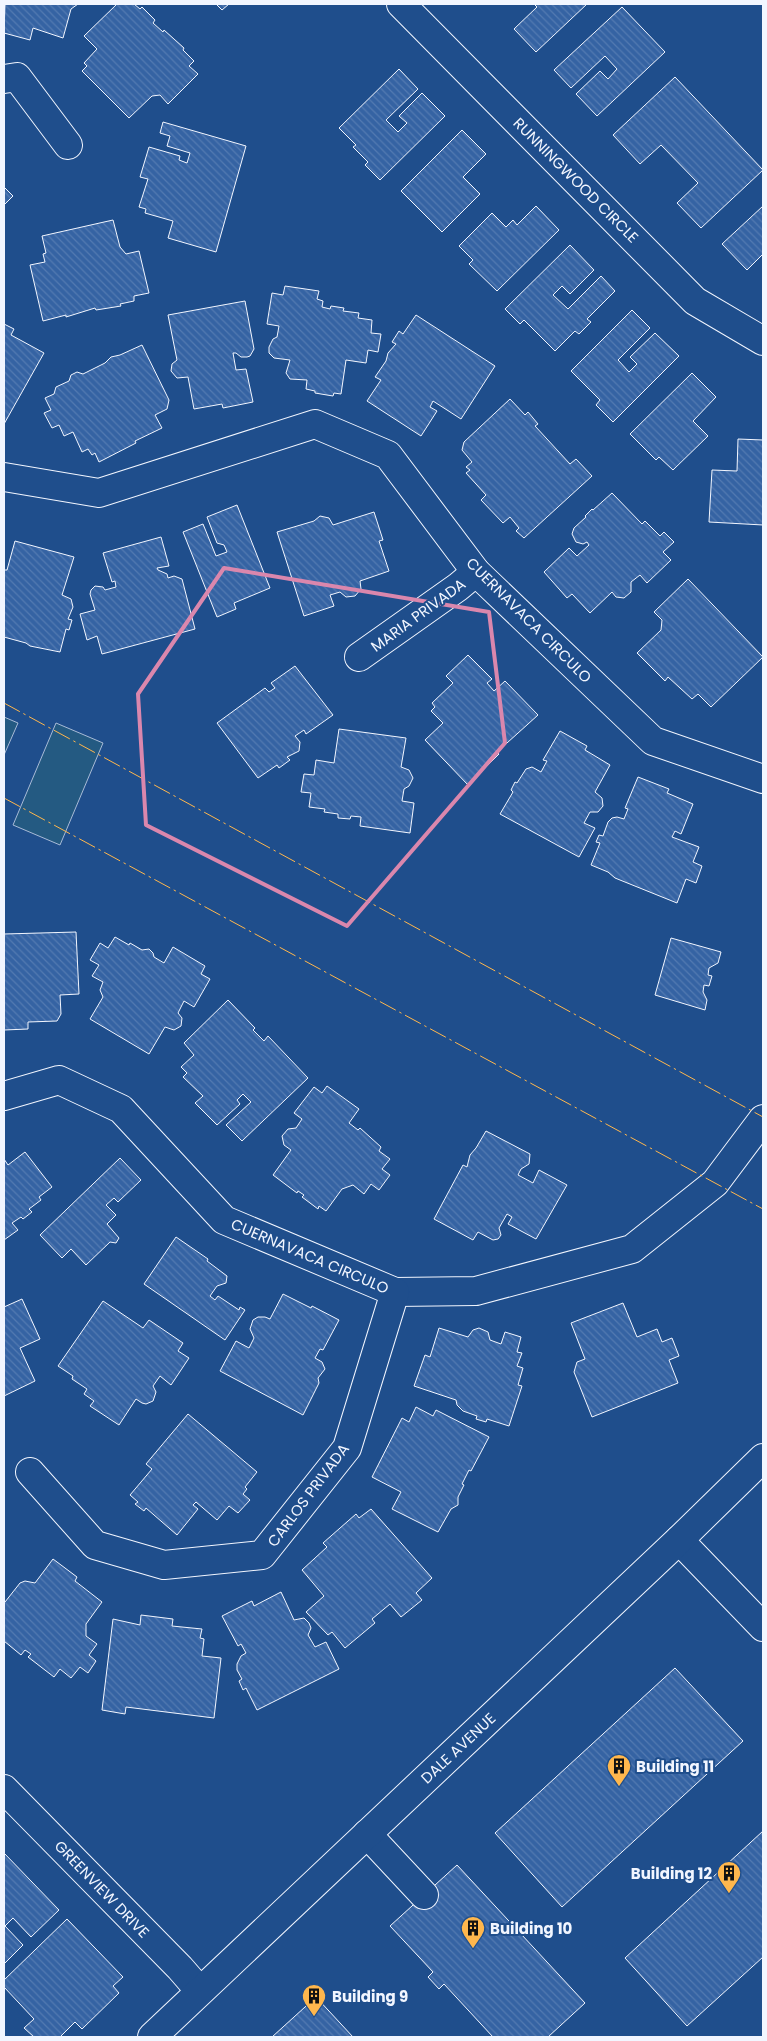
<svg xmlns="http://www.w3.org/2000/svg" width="767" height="2041" viewBox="0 0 767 2041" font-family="Poppins,sans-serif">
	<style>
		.garden { fill: #245a82; stroke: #a8bbd7 }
		.building { fill: url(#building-back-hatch); stroke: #f2f6ff }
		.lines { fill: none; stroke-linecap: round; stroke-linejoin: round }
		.minor-casing { stroke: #f2f6ff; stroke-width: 30 }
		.minor { stroke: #1f4e8c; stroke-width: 28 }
		.power { stroke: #ffb74d; stroke-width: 1; stroke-dasharray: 18 4 2.5 4; stroke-linecap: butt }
		.marked { fill: none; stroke: #da87ad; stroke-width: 4; stroke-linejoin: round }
		.labels { text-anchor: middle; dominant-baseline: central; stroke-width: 4; stroke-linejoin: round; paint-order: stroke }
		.street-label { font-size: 15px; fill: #f2f6ff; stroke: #1f4e8c }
		.poi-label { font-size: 15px; font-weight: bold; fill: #f2f6ff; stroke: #1f4e8c; text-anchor: start }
	</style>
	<defs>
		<pattern id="building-back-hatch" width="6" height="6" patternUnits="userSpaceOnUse" patternTransform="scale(1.25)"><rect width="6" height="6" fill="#3563a3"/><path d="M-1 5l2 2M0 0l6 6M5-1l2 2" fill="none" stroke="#537ab1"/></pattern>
	</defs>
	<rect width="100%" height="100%" fill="#1f4e8c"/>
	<!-- garden -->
	<g class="garden">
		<polygon points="4,717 18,723 4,755"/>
		<polygon points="56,723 103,743 60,845 13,825"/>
	</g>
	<!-- building -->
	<g class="building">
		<polygon points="5,4 78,4 71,9 63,38 33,28 30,40 4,33"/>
		<polygon points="117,4 134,4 140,9 142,7 155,20 153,23 163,32 164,30 184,48 183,50 194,61 189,66 198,74 168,104 160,95 152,96 129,118 82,71 87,66 84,63 97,49 84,36"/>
		<polygon points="216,4 229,4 222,10"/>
		<polygon points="534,4 587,4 536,52 514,29 537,7"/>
		<polygon points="622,7 665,52 597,116 576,94 600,71 608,79 617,69 605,56 571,88 554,70"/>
		<polygon points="399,69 418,89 386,120 398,132 407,123 399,116 422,93 445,116 380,180 365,165 368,162 353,147 356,145 339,128"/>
		<polygon points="675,77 763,170 701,228 677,203 698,183 661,145 640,164 613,135"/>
		<polygon points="163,122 246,146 216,252 168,238 173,221 145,213 146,209 139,207 148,179 140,177 149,147 180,156 179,160 187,163 190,153 167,146 170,136 160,133"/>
		<polygon points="462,130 486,154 463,177 480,194 442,232 401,191"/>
		<polygon points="4,187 13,196 4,205"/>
		<polygon points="536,206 559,230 497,291 469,264 473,260 459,246 492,213 506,227 513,220 517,225"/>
		<polygon points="763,206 763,254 747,270 722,244"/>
		<polygon points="113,220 120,247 126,254 139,251 149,293 134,296 134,301 120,304 121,306 96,310 95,308 66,317 66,315 43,321 30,265 45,262 43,254 46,253 42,236"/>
		<polygon points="570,245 594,270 570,294 562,286 553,295 568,309 601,276 615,291 587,319 591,322 579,334 575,331 555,351 524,320 520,324 505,309"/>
		<polygon points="285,286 319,291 317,299 323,301 322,307 330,309 331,306 344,308 343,311 359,313 358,318 372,320 371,333 381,334 378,352 368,350 366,363 346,360 341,394 334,393 333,396 315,393 315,391 306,389 307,380 290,379 286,373 290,360 274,358 269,353 269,347 273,339 277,337 279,326 267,324 272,293 283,295"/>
		<polygon points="245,301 254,349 250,356 247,357 241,357 236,353 233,353 236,370 246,369 253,402 223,408 222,404 194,409 188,377 177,378 171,371 172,364 177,360 168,315"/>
		<polygon points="632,310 650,328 618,360 629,372 637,364 630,357 655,333 679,356 613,422 596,405 600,400 571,371"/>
		<polygon points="416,315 495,366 461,419 433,401 430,407 437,411 421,436 367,401 381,380 375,377 386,361 388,353 396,344 392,342 399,331 403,334"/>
		<polygon points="4,324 14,329 11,335 44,353 4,424"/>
		<polygon points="142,345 169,400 167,409 155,415 162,428 135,441 136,443 99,462 95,453 92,455 88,449 82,452 73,432 64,436 59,425 52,428 44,413 51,410 45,398 54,394 56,387 69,381 71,375 77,372 83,374 105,363 111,357 120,355"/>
		<polygon points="692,373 716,397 693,421 708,436 673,470 659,457 656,460 630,434"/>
		<polygon points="510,399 525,415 528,412 538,424 535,426 570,464 576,459 592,476 524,538 516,531 519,528 510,517 503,523 481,500 486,495 466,473 470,470 466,467 472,462 462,450 464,442"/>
		<polygon points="738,439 763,440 763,525 709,522 712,470 737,471"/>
		<polygon points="612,493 642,524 645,521 660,536 664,532 674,542 663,552 671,560 647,583 640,575 631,582 631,592 624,598 616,597 612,592 590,613 572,594 567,598 544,572 569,548 577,556 589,545 587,542 583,544 576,542 572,534 574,528 586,517 585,516 592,509 593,510"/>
		<polygon points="237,505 270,588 234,603 236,609 217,617 183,532 203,524 216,556 227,552 224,545 217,543 207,517"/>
		<polygon points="374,512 383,540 379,541 389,571 360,581 361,589 355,596 346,597 340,592 330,595 334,606 304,616 277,532 314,521 320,516 329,518 333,525"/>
		<polygon points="161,537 169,566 157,568 158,570 167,574 168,578 174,576 182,579 195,629 102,654 97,636 87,640 80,614 95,610 90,594 91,590 95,586 103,587 105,590 116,587 115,581 112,582 103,553"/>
		<polygon points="15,541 74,557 62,595 71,599 73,607 68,619 72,620 69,630 66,629 60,652 30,646 26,643 4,637 4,570 7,570"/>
		<polygon points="688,579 763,657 711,707 698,694 692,699 668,677 665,681 637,653 661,630 662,620 654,612"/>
		<polygon points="468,655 492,679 487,683 494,691 505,681 538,715 497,752 499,754 468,785 425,740 443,723 431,711 435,707 432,703 453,683 446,676"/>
		<polygon points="295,666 333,715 306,734 304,730 295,736 300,742 299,751 287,757 290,760 279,768 277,765 258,778 217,723 265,688 269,692 275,688 271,683"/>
		<polygon points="339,729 406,738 401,767 409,770 413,778 409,786 404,789 402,801 414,803 410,833 360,826 361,817 351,816 350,819 338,818 338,814 324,812 325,809 309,807 311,793 301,792 304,774 314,775 316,760 334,763"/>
		<polygon points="560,731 587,746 585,750 610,765 595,792 602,798 603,806 598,812 590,812 584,823 595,828 579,857 500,814 513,792 511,790 515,782 517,783 526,769 532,767 541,772 547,761 543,760"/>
		<polygon points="638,777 669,789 667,793 693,804 681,834 675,831 672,837 699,847 693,862 702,866 696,883 686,879 677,903 615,878 608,872 591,865 600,843 596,842 599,835 603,836 608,822 612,818 617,817 624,819 628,809 625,808"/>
		<polygon points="76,932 79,994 60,995 61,1014 57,1021 28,1022 28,1029 4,1030 4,934"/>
		<polygon points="115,937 129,945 130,943 142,950 149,949 153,953 154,957 164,963 173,947 205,966 201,974 210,979 194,1007 184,1001 178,1013 182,1018 181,1026 174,1030 165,1027 149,1054 90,1019 103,997 100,990 103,982 92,976 99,965 90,960 100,943 108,948"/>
		<polygon points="671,938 721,952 718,963 709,968 708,975 712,976 709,986 704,985 703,992 707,1000 705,1010 655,995"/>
		<polygon points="228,1000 255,1028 253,1030 264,1041 268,1036 308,1078 242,1141 226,1125 251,1102 243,1094 237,1100 240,1104 217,1125 195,1103 203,1096 183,1077 187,1073 181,1067 194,1055 184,1043"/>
		<polygon points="327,1086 359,1109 349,1123 358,1130 360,1128 381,1147 379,1151 390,1159 382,1169 390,1175 379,1190 371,1184 364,1194 353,1185 342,1189 326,1211 319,1206 318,1209 302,1197 304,1195 298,1191 297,1193 273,1175 291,1150 284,1145 282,1136 288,1129 296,1128 302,1119 294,1113 314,1087 322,1093"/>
		<polygon points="486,1131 530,1154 529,1164 521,1169 518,1175 533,1183 539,1170 567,1185 536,1239 508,1224 512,1217 507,1214 499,1228 501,1235 498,1239 493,1240 478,1232 473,1240 434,1219 463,1165 467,1167 470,1155 476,1148"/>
		<polygon points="25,1152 52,1187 39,1197 41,1200 29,1209 32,1212 23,1219 21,1217 12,1223 18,1230 4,1240 4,1159 8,1165"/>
		<polygon points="120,1158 141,1180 118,1202 114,1198 106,1205 116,1215 107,1224 119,1238 116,1243 110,1242 86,1265 71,1249 62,1258 40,1235"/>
		<polygon points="176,1237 208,1259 207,1261 227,1276 226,1283 217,1286 210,1296 215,1300 218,1296 239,1310 240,1307 245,1310 225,1340 144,1284"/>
		<polygon points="283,1294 311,1308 312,1306 339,1320 323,1350 320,1349 315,1358 322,1362 325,1369 318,1378 319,1383 303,1415 220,1371 236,1341 249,1348 254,1338 250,1329 253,1320 258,1317 265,1317 270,1319"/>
		<polygon points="22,1299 40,1339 20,1348 35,1381 4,1396 4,1307"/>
		<polygon points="103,1301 143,1328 149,1320 183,1343 178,1351 189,1358 171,1385 160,1376 153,1386 156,1392 153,1401 146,1404 142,1403 136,1399 119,1425 90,1406 94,1401 84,1394 87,1389 72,1379 73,1376 58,1366"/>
		<polygon points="623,1303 637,1337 657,1329 662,1342 672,1338 679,1356 669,1360 678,1383 592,1417 574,1372 577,1362 585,1359 571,1323"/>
		<polygon points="439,1328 468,1337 473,1330 479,1328 488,1332 490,1340 501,1344 505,1332 521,1337 517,1352 522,1353 517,1366 523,1368 518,1385 522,1386 509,1426 487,1419 486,1422 476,1419 477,1416 463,1411 457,1405 456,1400 414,1386 425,1355 430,1357"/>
		<polygon points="416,1407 433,1416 436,1410 489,1437 471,1471 469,1470 462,1484 464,1485 458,1497 458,1505 451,1509 438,1532 392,1509 401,1492 372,1477 402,1418 409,1422"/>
		<polygon points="188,1414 257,1472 245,1487 247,1489 243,1494 250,1500 238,1513 229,1506 217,1520 196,1502 193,1505 198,1509 177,1535 146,1508 144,1511 135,1504 138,1502 130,1495 152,1469 146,1464"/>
		<polygon points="371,1509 432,1578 416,1593 422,1600 401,1617 390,1604 372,1619 375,1623 345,1648 332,1632 328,1635 306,1612 324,1596 302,1570 327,1547 323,1543 356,1514 359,1518"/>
		<polygon points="53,1559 77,1577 75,1581 102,1602 86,1624 86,1636 97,1644 89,1655 96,1661 88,1673 80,1667 71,1678 60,1669 54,1677 28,1657 31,1654 25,1650 21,1655 4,1641 4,1601 5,1602 20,1583 25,1581 35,1583"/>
		<polygon points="281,1592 294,1620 304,1618 309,1623 311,1628 308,1635 315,1647 326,1642 339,1669 257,1710 246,1688 243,1690 239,1681 242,1679 237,1670 237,1664 241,1656 246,1653 241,1644 238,1646 222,1616 252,1601 254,1606"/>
		<polygon points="141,1615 173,1619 172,1626 202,1629 200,1638 204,1639 202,1656 221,1658 214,1718 126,1707 125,1714 102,1710 113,1619 140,1625"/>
		<polygon points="675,1668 743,1741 562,1907 495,1833"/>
		<polygon points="763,1831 763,1957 687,2026 625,1958"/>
		<polygon points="4,1853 59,1910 31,1937 13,1918 5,1926 23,1945 4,1964"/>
		<polygon points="457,1865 585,2003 548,2037 493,2037 444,1984 439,1989 428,1977 433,1972 390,1926"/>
		<polygon points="67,1919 123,1977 113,1986 119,1993 82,2029 75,2022 60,2037 34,2037 24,2028 34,2019 4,1987 4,1980"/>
		<polygon points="316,1997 353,2037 272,2037"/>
	</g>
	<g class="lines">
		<!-- minor casing -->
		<g class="minor-casing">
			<g id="minor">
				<polyline points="401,4 695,301 763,341"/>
				<polyline points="4,79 17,77 68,145"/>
				<polyline points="4,477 99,493 315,424 388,455 476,572 653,741 763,779"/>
				<polyline points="359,657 458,587 476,572"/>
				<polyline points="4,1096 59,1080 121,1109 224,1220 395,1292 476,1291 632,1249 715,1183 763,1119"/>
				<polyline points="30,1472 95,1545 164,1565 262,1555 347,1448 395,1292"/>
				<polyline points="679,1540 763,1627"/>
				<polyline points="4,1789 180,1968 200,1991"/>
				<polyline points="367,1834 424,1895"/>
				<polyline points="152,2037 679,1540 763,1458"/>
			</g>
		</g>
		<!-- minor -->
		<use href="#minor" class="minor"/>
		<!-- power -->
		<g class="power">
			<polyline points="4,703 763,1117"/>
			<polyline points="4,798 763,1209"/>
		</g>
	</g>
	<!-- marked area -->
	<path class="marked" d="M224,568L489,612L505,743L347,926L146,825L138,694Z"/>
	<!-- icons -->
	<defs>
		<g id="building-pin" transform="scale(1.25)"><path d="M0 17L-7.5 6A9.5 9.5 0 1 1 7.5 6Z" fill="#ffb74d" stroke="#1f4e8c"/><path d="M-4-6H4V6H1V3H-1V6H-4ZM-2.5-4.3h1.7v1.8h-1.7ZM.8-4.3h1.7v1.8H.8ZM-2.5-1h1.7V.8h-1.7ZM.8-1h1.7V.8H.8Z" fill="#111"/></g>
	</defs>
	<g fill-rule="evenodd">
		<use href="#building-pin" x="619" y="1766"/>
		<use href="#building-pin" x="729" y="1873"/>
		<use href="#building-pin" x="473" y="1928"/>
		<use href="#building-pin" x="314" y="1996"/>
	</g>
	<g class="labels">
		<!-- street labels -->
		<g class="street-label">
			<text transform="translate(576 180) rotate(45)">RUNNINGWOOD CIRCLE</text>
			<text transform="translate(418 615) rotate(-36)">MARIA PRIVADA</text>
			<text transform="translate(529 620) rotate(45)">CUERNAVACA CIRCULO</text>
			<text transform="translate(310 1256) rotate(23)">CUERNAVACA CIRCULO</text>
			<text transform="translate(308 1495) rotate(-53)">CARLOS PRIVADA</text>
			<text transform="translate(458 1748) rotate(-43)">DALE AVENUE</text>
			<text transform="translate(102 1889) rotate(46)">GREENVIEW DRIVE</text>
		</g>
		<!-- poi labels -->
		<g class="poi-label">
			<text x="636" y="1766">Building 11</text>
			<text x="712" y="1873" text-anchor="end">Building 12</text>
			<text x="490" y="1928">Building 10</text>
			<text x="332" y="1996">Building 9</text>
		</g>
	</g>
	<!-- border -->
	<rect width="767" height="2041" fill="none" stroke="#f2f6ff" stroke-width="10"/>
</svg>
